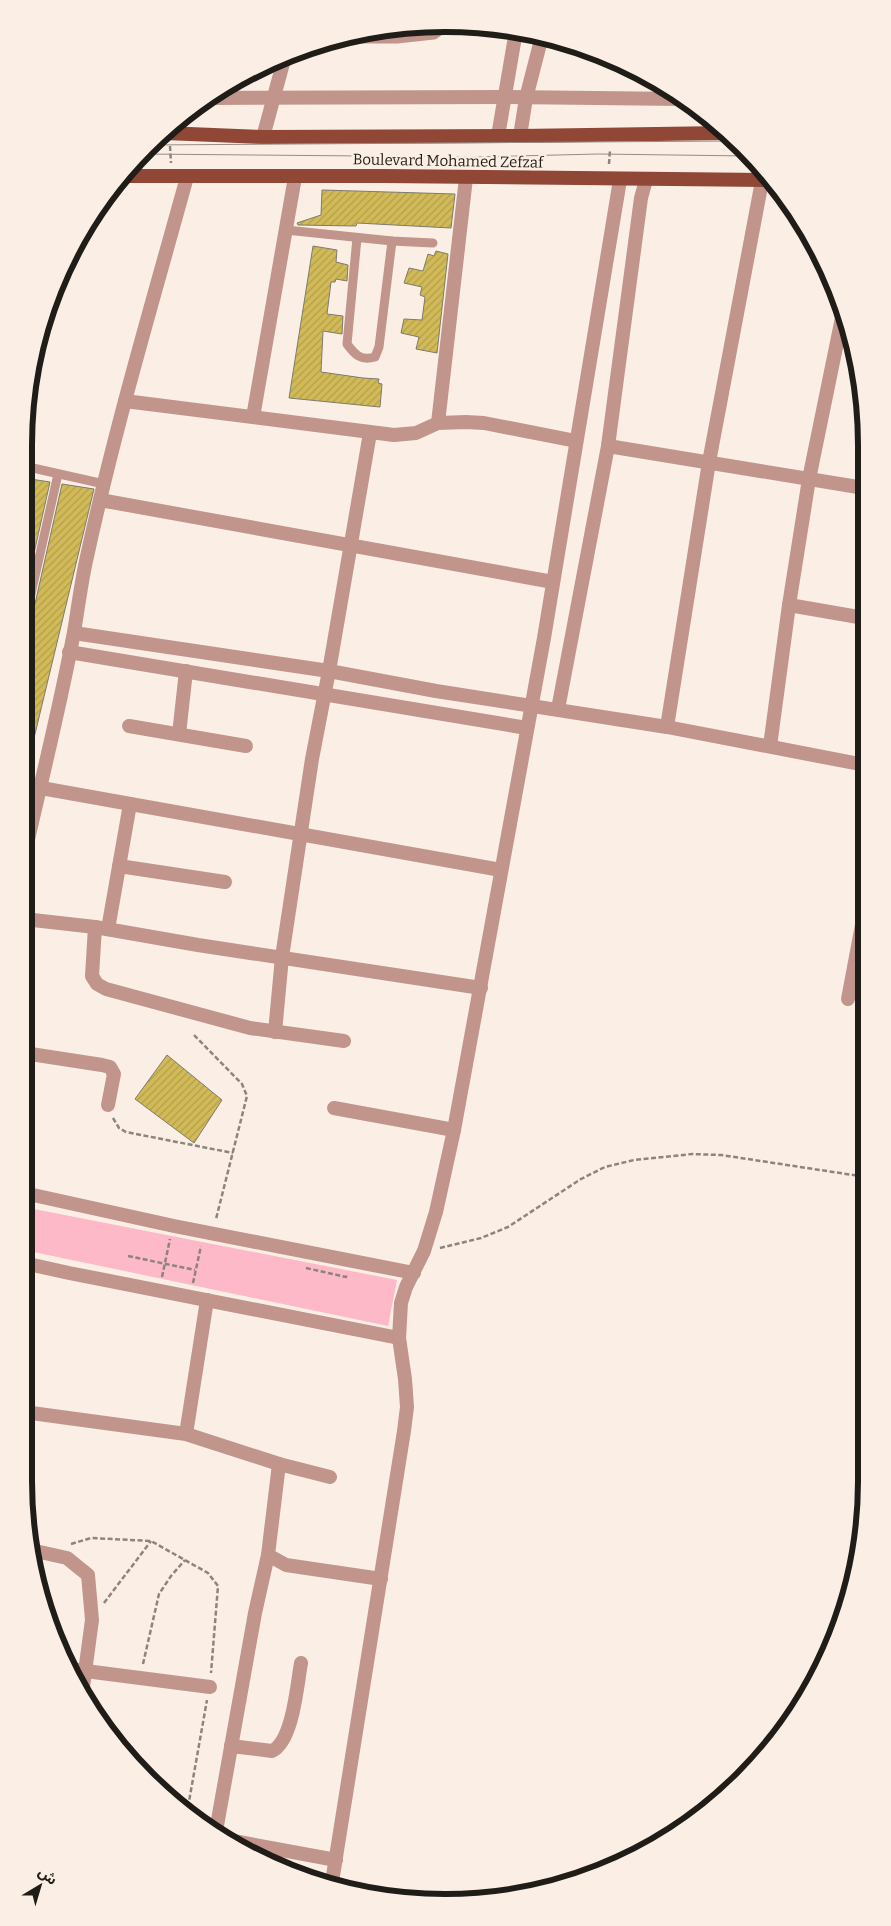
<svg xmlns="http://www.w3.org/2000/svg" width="891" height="1926" viewBox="0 0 891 1926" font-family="Bitter,'Noto Sans Arabic',serif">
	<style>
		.garden { fill: #feb9c9 }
		.building { fill: url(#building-hatch); stroke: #7d7b6e }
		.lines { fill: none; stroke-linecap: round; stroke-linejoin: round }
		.path { stroke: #8c847d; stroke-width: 2.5; stroke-dasharray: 5 2.5; stroke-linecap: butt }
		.service { stroke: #c1958b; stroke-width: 9 }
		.minor { stroke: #c1958b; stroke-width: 14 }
		.primary { stroke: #904736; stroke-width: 14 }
		.tram { stroke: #948c85; stroke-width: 1 }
		.labels { text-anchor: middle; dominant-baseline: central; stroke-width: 5; stroke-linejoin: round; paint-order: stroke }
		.street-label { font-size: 15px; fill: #201c18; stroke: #fbefe5 }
		.rim { fill: none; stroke: #201c18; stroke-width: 6 }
	</style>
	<defs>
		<pattern id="building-hatch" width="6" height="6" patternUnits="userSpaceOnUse" patternTransform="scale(1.25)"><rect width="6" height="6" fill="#d1ba57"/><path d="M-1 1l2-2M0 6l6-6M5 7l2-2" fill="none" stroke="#b39f4b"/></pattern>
	</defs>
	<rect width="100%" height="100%" fill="#fbefe5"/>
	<!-- garden -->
	<polygon class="garden" points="24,1207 397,1280 388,1326 24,1250"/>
	<!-- building -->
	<g class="building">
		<polygon points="322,190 455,194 451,228 357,223 356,226 298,225 297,223 321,215"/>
		<polygon points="313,246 337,250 336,262 348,265 347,281 336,279 335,282 331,282 327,314 343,316 342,334 323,331 321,372 363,378 379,379 378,383 382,384 380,407 289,398"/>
		<polygon points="436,251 448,254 437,353 416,349 419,337 401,333 404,319 422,320 425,297 420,295 422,287 404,283 409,268 423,271 428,254 434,256"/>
		<polygon points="24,478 50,482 24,598"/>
		<polygon points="62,484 94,489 28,763 24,763 24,631 28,630 30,626"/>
		<polygon points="167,1055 222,1100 194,1143 135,1099"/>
	</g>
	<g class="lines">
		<!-- path -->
		<g class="path">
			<polyline points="170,146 171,163"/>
			<polyline points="609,164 610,150"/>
			<polyline points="194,1035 242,1084 247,1096 216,1219"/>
			<polyline points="113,1118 119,1128 126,1132 233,1153"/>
			<polyline points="440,1248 481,1238 508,1227 581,1179 605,1167 634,1160 692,1154 721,1155 866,1177"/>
			<polyline points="128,1256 195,1270"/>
			<polyline points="306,1268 346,1277 347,1273"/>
			<polyline points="162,1277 170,1239"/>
			<polyline points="193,1283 201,1246"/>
			<polyline points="71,1544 91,1538 151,1541 208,1573 218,1586 211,1673"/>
			<polyline points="104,1603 151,1541"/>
			<polyline points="143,1664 159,1594 171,1576 185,1560"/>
			<polyline points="188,1807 207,1700"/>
		</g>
		<!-- service -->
		<g class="service">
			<polyline points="339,39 397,39 434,35 449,24"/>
			<polyline points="286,230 392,241 433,243"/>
			<path d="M357,238L347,344C355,355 361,361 375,357L379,347L392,241"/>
			<polyline points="24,466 104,484"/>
			<polyline points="24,625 58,474"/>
			<polyline points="24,785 41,788"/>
		</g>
		<!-- minor -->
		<g class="minor">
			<polyline points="207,98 505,97 682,99"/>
			<polyline points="498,136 516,31"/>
			<polyline points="520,136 526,98 542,36"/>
			<polyline points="263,137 285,56"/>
			<polyline points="125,401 394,435 416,433 438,423 466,422 484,423 576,441"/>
			<polyline points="253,417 295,177"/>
			<polyline points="438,423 466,178"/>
			<polyline points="608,446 864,488"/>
			<polyline points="100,500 553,582"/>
			<polyline points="789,605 864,618"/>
			<polyline points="74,633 329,671 436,691 667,727 865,765"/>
			<polyline points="69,652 527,728"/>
			<polyline points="558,709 608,446 641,198 646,180"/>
			<polyline points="129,726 246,746"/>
			<polyline points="667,727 709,462 762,181"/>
			<polyline points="179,734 186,671"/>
			<polyline points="770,746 789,605 809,479 843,313"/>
			<polyline points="41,788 501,870"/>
			<path d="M24,857C41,782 60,707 74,632C78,608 81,584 86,561C114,431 152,304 187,177"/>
			<polyline points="119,866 225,882"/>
			<polyline points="24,919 95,927 198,945 481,988"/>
			<polyline points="95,927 92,976 97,984 106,989 250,1028 344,1041"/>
			<polyline points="108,929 130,804"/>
			<polyline points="848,999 865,909"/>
			<polyline points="275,1032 282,957 312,759 329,671 370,433"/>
			<polyline points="24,1053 102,1065 110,1067 114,1074 108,1105"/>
			<polyline points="334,1108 454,1130"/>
			<polyline points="24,1193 174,1226 414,1273"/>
			<polyline points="24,1263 69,1273 399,1338"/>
			<polyline points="24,1412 186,1434 279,1464 330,1477"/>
			<polyline points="186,1434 207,1300"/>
			<polyline points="279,1464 268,1555 286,1565 381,1579"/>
			<polyline points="36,1553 40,1552 67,1558 88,1575 92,1620 82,1694"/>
			<polyline points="70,1669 210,1687"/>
			<path d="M231,1746L272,1751C293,1741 297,1685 301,1663"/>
			<polyline points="216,1831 255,1613 268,1555"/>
			<polyline points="228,1840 336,1860"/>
			<polyline points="332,1882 404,1431 407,1407 405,1379 399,1338 401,1303 406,1287 424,1251 436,1212 454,1130 544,638 620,180"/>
		</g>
		<!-- primary -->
		<g class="primary">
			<polyline points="165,133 263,137 520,136 724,133"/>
			<polyline points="124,176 384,176 772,180"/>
		</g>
		<!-- tram -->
		<g class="tram">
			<polyline points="150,145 732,141"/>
			<polyline points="142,154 475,157 598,154 748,156"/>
		</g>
	</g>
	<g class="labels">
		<!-- street labels -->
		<g class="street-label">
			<text transform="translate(448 161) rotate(1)">Boulevard Mohamed Zefzaf</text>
		</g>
	</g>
	<!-- crop -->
	<path d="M0 0H891V1926H0ZM445 32H445A413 413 0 0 1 858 445V1481A413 413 0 0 1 445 1894H445A413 413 0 0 1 32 1481V445A413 413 0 0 1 445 32Z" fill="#fbefe5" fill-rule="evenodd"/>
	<path class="rim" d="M445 32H445A413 413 0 0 1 858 445V1481A413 413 0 0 1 445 1894H445A413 413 0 0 1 32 1481V445A413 413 0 0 1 445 32Z"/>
	<!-- north arrow -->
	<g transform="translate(40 1886) rotate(38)" stroke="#fbefe5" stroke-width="4" paint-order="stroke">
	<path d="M0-4L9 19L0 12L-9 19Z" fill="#201c18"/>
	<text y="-8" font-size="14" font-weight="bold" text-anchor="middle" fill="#201c18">ش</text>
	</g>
</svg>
